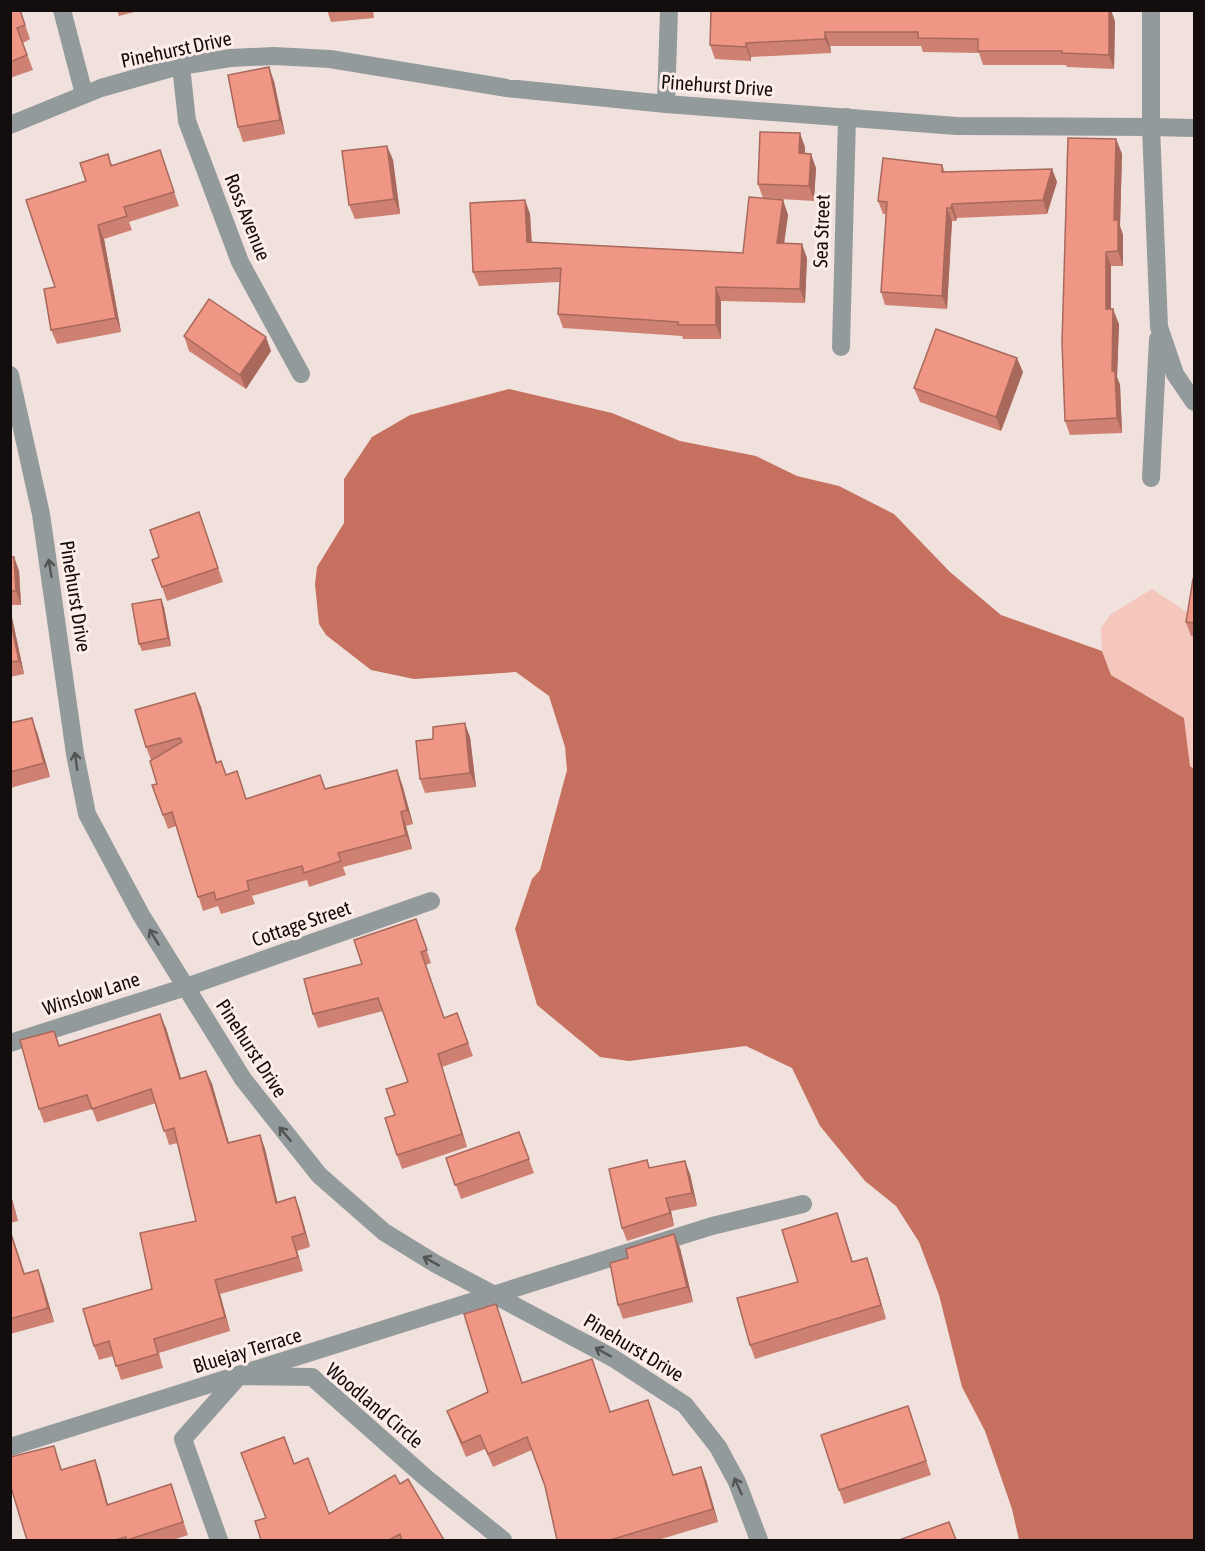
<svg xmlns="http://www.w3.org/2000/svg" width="1205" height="1551" viewBox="0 0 1205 1551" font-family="'Asap Condensed',sans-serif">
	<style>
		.green { fill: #f5c6bc }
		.water { fill: #c67160 }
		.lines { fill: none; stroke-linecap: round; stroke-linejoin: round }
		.minor { stroke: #939a9b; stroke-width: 18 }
		.wall { fill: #ce8172 }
		.shaded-wall { fill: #a8695c }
		.building { fill: #f09684; stroke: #a8695c; stroke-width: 1.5 }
		.oneway { stroke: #535454 }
		.labels { text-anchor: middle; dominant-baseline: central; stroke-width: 6; stroke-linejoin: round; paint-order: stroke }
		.street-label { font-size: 20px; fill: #130e0d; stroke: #fdeeea }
	</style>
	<rect width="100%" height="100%" fill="#f0e1dd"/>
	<!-- green -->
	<polygon class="green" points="1152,589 1194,617 1194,769 1190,766 1184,718 1111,675 1102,651 1101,628 1110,615"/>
	<!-- water -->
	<polygon class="water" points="509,389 612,413 680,441 756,456 797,476 839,486 894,514 950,572 1001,615 1102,651 1111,675 1184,718 1190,766 1194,769 1194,1540 1019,1540 1012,1509 985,1431 962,1387 939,1295 919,1242 896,1206 865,1181 820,1126 792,1068 746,1046 629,1061 600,1057 537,1005 515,929 532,879 540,870 567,770 565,747 549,696 516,672 414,679 371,670 326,635 319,624 315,584 317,567 344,523 344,479 372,437 410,415"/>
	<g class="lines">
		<!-- minor -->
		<g class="minor">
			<polyline points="62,10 84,94"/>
			<polyline points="1151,10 1151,127 1194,128"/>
			<polyline points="181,66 187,121 240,262 301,374"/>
			<polyline points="666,104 669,10"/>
			<polyline points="10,125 101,88 175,67 230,58 274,56 330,59 507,88 666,104 957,126 1151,127 1159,327 1175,374 1194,402"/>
			<polyline points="841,347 847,117"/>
			<polyline points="10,375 41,514 75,754 87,814 141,915 243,1079 319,1175 384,1232 436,1264 613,1358 685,1405 718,1447 737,1482 759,1540"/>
			<polyline points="1151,478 1158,339"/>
			<polyline points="10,1043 186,987 431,901"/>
			<polyline points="10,1447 712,1226 803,1204"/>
			<polyline points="219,1540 183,1439 239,1376 312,1377 426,1478 503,1540"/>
		</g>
	</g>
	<!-- wall -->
	<g class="wall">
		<polygon points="10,10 20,10 30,39 23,43 33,70 10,78"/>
		<polygon points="117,10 142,10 119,16"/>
		<polygon points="327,10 373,10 374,18 331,22"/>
		<polygon points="711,10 1115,21 1114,69 1067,67 1066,65 983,65 979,53 923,52 921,46 830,46 831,53 751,57 751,61 715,59 710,45"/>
		<polygon points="274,81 285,134 243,142 238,127"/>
		<polygon points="1116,139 1122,154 1120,226 1123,235 1123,266 1111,266 1111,309 1119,324 1117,377 1120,385 1122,433 1070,435 1065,421"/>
		<polygon points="387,146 393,160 400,214 355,219 349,205"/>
		<polygon points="805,147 805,153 816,168 814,201 763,198 758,184"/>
		<polygon points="160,150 179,206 129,222 132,230 104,239 121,332 57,344 51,330 55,287 86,181 108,154 112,165"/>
		<polygon points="942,165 945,172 1052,169 1057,182 1047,214 957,218 956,221 952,221 947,309 885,305 881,292 886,214 883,214 878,201"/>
		<polygon points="525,200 530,214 532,242 743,253 783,200 788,215 784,244 807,258 805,303 721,301 721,339 683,339 682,336 563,328 558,314 560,282 479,286 473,272"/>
		<polygon points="184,336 271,351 246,389 189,351"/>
		<polygon points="1023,372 1001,431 920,402 914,388"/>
		<polygon points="199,512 223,582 167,601 152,560 159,557"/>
		<polygon points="10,557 14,557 19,571 21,605 10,605"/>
		<polygon points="1194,579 1194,637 1191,636 1186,622"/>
		<polygon points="164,607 171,646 142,651 139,644"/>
		<polygon points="10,608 24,674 10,677"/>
		<polygon points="195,693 201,707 217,762 247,799 325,789 402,784 413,824 406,826 412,849 343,867 346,875 309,887 307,880 252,896 255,904 221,914 218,906 203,911 176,826 168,829 152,785 157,784 151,760 146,747"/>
		<polygon points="10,723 37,732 50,777 10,788"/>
		<polygon points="470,737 476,787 425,793 420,779"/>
		<polygon points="416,919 431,963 426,965 444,1018 457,1013 473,1056 442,1067 467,1147 402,1169 397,1155 395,1115 408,1082 383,1011 318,1028 313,1014 362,964"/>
		<polygon points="166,1028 181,1078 206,1071 212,1084 229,1143 260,1135 265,1149 277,1202 295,1197 300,1211 310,1247 297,1251 303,1271 220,1294 230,1331 159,1353 163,1368 121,1380 113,1356 99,1360 94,1346 152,1289 196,1221 178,1143 169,1145 156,1103 97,1122 92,1109 44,1123 39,1109 60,1046"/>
		<polygon points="519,1132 534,1173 461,1199 446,1158"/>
		<polygon points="647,1160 650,1168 690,1174 697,1206 671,1211 674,1226 627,1241 622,1228"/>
		<polygon points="10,1192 18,1221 10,1223"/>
		<polygon points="837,1213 853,1262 872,1272 886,1319 755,1359 750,1345 798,1282"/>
		<polygon points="10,1229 25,1274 43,1284 54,1322 10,1334"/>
		<polygon points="680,1248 693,1302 623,1319 618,1305"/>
		<polygon points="501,1317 522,1383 611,1412 673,1475 706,1480 718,1522 658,1540 557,1540 545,1486 532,1450 493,1467 485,1449 466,1457 452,1424 447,1411 488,1392"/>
		<polygon points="908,1406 931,1475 844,1504 839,1490"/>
		<polygon points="54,1446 62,1470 95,1460 108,1505 171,1484 188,1535 173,1540 27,1540"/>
		<polygon points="294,1464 329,1514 400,1484 444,1540 261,1540"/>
	</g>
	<!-- shaded-wall -->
	<g class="shaded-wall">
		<polygon points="1109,10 1111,10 1115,21 1114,69 1109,55"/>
		<polygon points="825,32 830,46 831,53 825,39"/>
		<polygon points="746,43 751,57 751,61 746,47"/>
		<polygon points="269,67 274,81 285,134 280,120"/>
		<polygon points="800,133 805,147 804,167 799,153"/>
		<polygon points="1116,139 1122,154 1120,226 1123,235 1123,266 1118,251 1114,220"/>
		<polygon points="387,146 393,160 400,214 394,199"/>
		<polygon points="811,154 816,168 814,201 809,186"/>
		<polygon points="1052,169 1057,182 1047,214 1043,200"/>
		<polygon points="525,200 530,214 532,256 527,242"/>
		<polygon points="783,200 788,215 782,257 777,243"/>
		<polygon points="952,204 957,218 956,221 951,208"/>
		<polygon points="947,208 952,221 947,309 942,296"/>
		<polygon points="98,225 104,239 121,332 116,318"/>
		<polygon points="802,244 807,258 805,303 800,289"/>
		<polygon points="1106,252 1111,266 1111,324 1106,309"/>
		<polygon points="716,287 721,301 721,339 716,325"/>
		<polygon points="1113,309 1119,324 1117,377 1120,385 1122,433 1117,418 1112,371"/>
		<polygon points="266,337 271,351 246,389 240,375"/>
		<polygon points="1017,358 1023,372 1001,431 996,417"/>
		<polygon points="14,557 19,571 21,605 16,591"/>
		<polygon points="161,599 164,607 171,646 168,638"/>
		<polygon points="10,608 24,674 19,661 10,619"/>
		<polygon points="195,693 201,707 221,777 216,763"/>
		<polygon points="32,718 37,732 50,777 44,763"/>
		<polygon points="465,723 470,737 476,787 470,773"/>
		<polygon points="397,770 402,784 413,824 407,810"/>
		<polygon points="401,812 406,826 412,849 406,835"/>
		<polygon points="160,1014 166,1028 185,1092 180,1079"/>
		<polygon points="438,1054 442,1067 467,1147 462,1134"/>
		<polygon points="206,1071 212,1084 233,1157 228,1143"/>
		<polygon points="260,1135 265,1149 281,1217 276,1203"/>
		<polygon points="685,1161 690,1174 697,1206 692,1193"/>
		<polygon points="10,1192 18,1221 10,1197"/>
		<polygon points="295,1197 300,1211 310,1247 305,1233"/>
		<polygon points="666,1198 671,1211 674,1226 670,1213"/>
		<polygon points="837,1213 842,1228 857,1276 852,1262"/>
		<polygon points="674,1234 680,1248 693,1302 687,1287"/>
		<polygon points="292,1237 297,1251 303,1271 298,1257"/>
		<polygon points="867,1258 872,1272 886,1319 881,1305"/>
		<polygon points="38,1270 43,1284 54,1322 48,1308"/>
		<polygon points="215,1280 220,1294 230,1331 225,1317"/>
		<polygon points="95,1460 100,1474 112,1519 107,1505"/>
		<polygon points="701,1467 706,1480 718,1522 713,1509"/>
	</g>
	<!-- building -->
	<g class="building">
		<polygon points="10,10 20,10 25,25 17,28 27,55 10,62"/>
		<polygon points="711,10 1109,10 1109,55 1062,53 1062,51 978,51 978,39 918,38 918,32 825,32 825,39 746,43 746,47 710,45"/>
		<polygon points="269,67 280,120 238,127 228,75"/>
		<polygon points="760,132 800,133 799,153 811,154 809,186 758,184"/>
		<polygon points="1068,138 1116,139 1114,220 1118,220 1118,251 1106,252 1106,309 1113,309 1112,371 1115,371 1117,418 1065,421 1062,343"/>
		<polygon points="387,146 394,199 349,205 342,151"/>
		<polygon points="160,150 174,192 124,207 127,216 98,225 116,318 51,330 44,289 55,287 26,200 86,181 80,163 108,154 111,166"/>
		<polygon points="883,158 942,165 942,172 1052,169 1043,200 952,204 951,208 947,208 942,296 881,292 887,202 878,201"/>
		<polygon points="749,197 783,200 777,243 802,244 800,289 716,287 716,325 678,325 678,322 558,314 561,268 473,272 470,203 525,200 527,242 743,253"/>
		<polygon points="209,299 266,337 240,375 184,336"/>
		<polygon points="936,329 1017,358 996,417 914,388"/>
		<polygon points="199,512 218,568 162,587 152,560 159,557 150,530"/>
		<polygon points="10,557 14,557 16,591 10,591"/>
		<polygon points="1193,579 1194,579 1194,623 1186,622"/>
		<polygon points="161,599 168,638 139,644 132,604"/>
		<polygon points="10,619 19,661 10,662"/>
		<polygon points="195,693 216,763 221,761 226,775 237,771 246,799 320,775 325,789 397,770 407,810 401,812 406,835 338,853 341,861 304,873 302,866 247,881 249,890 216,900 214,892 198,897 172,812 163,815 152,785 157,784 150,761 182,742 180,738 146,747 135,710"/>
		<polygon points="32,718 44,763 10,772 10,723"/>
		<polygon points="465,723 470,773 420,779 416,741 433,739 433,727"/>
		<polygon points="416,919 427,950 421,952 444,1018 457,1013 468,1043 438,1054 462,1134 397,1155 385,1118 395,1115 386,1089 408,1082 378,998 313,1014 304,979 362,964 354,940"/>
		<polygon points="160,1014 180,1079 206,1071 228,1143 260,1135 276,1203 295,1197 305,1233 292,1237 298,1257 215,1280 225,1317 154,1339 158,1354 116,1366 109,1341 94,1346 83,1309 152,1289 140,1233 196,1221 174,1128 164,1131 151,1089 92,1109 87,1095 39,1109 20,1040 54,1031 59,1046"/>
		<polygon points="519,1132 529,1159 455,1185 446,1158"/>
		<polygon points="647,1160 649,1168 685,1161 692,1193 666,1198 670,1213 622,1228 609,1169"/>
		<polygon points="837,1213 852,1262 867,1258 881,1305 750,1345 737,1298 798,1282 782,1230"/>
		<polygon points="10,1231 24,1274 38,1270 48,1308 10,1319"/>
		<polygon points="674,1234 687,1287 618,1305 610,1263 628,1258 626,1249"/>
		<polygon points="496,1304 522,1383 592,1359 610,1412 648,1400 673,1475 701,1467 713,1509 610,1540 557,1540 545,1486 527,1437 488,1454 480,1435 462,1443 447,1411 488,1392 464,1314"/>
		<polygon points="908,1406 926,1461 839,1490 821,1435"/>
		<polygon points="284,1437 294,1464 308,1458 329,1514 395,1475 400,1484 408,1479 444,1540 402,1540 400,1534 389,1540 261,1540 255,1521 266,1518 241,1453"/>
		<polygon points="54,1446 61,1470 95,1460 107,1505 171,1484 183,1522 127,1540 126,1537 115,1540 27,1540 10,1484 10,1457"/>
		<polygon points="949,1522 956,1540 899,1540"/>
	</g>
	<!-- one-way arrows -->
	<defs><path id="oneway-shaft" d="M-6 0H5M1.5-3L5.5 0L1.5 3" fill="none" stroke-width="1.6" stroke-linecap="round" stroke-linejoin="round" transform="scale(1.5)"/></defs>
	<g class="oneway">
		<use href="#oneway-shaft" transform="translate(50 568) rotate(-99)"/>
		<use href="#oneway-shaft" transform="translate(76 761) rotate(-98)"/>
		<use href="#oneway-shaft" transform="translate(154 937) rotate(-121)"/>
		<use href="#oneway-shaft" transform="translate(285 1134) rotate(-130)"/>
		<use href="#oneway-shaft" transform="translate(431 1261) rotate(-151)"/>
		<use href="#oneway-shaft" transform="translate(603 1352) rotate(-151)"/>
		<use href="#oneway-shaft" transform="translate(738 1486) rotate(-114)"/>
	</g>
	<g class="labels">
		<!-- street labels -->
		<g class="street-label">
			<text transform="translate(176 49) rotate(-12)">Pinehurst Drive</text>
			<text transform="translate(717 85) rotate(4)">Pinehurst Drive</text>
			<text transform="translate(248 217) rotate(68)">Ross Avenue</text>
			<text transform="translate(821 231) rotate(-88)">Sea Street</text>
			<text transform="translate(76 596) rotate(81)">Pinehurst Drive</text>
			<text transform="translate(301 923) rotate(-19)">Cottage Street</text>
			<text transform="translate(91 993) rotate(-18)">Winslow Lane</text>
			<text transform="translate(252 1048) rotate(57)">Pinehurst Drive</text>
			<text transform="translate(634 1347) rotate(31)">Pinehurst Drive</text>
			<text transform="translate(247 1350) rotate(-17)">Bluejay Terrace</text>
			<text transform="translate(375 1405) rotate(40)">Woodland Circle</text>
		</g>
	</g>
	<!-- border -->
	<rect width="1205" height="1551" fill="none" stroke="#130e0d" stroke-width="24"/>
</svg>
